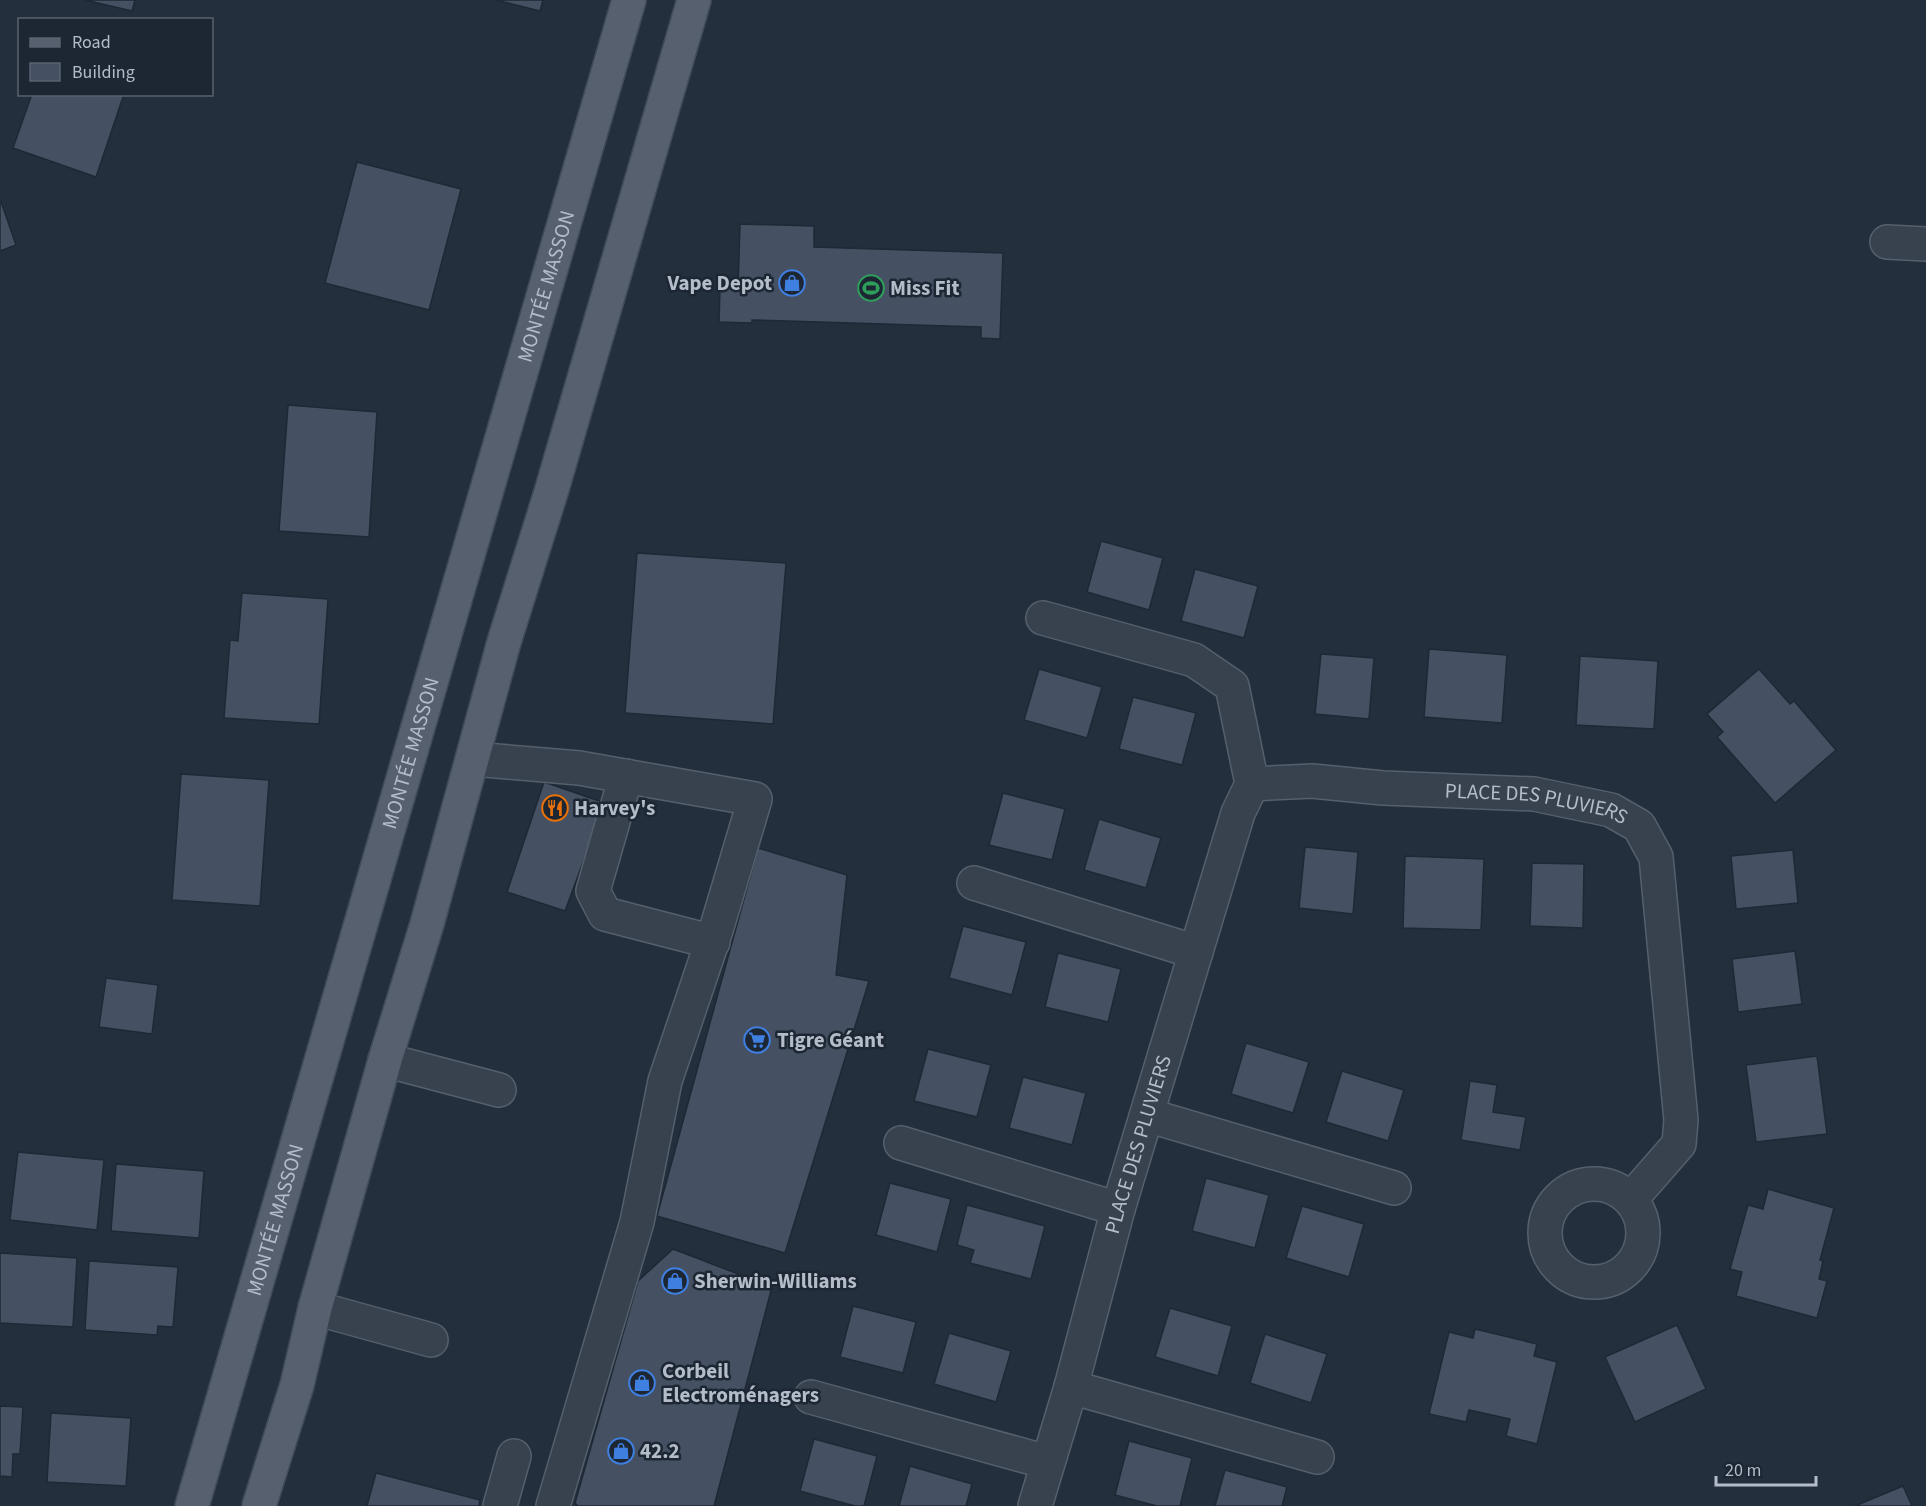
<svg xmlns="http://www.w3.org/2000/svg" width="1926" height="1506" viewBox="0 0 1926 1506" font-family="'Source Sans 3',sans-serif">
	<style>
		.building { fill: #455162; stroke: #1f2835; stroke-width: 1.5 }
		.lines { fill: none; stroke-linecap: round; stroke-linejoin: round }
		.minor-casing { stroke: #565f6c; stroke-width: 36 }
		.major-casing { stroke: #414a57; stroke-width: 36 }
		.minor { stroke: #38414e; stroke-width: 33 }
		.major { stroke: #56606e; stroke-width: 33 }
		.labels { text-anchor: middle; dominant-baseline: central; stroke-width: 5; stroke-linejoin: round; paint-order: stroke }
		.poi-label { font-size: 21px; font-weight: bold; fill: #b4bcc9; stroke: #1d2633; text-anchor: start }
		.street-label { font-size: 21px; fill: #b4bcc9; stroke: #1d2633 }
	</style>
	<rect width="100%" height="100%" fill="#242f3e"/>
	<!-- building -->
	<g class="building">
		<polygon points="85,0 135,0 132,11"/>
		<polygon points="496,0 543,0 540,11"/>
		<polygon points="32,94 124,94 96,177 13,148"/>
		<polygon points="357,162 461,189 429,310 325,283"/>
		<polygon points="0,199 16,245 0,251"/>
		<polygon points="740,224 814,226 814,247 1003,253 1000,339 981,338 981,327 752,320 752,323 719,322 720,288 738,288"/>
		<polygon points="288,405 377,412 369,537 279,531"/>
		<polygon points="1101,541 1163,558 1149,610 1087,592"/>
		<polygon points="637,553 786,563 773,724 625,713"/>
		<polygon points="1195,569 1258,586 1244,638 1181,621"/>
		<polygon points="242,593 328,599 319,724 224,718 230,640 238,641"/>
		<polygon points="1429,649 1507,655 1502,723 1424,717"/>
		<polygon points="1321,654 1374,658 1369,719 1315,714"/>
		<polygon points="1580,656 1658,661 1654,729 1576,725"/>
		<polygon points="1039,669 1102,687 1087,738 1024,720"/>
		<polygon points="1759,669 1790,704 1794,701 1836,750 1775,803 1717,737 1723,732 1707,714"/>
		<polygon points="1133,697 1196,713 1182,765 1119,749"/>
		<polygon points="181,774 269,780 260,906 172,900"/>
		<polygon points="544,782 605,803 565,911 507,892"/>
		<polygon points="1003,793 1065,809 1052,860 989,845"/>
		<polygon points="1099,819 1161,838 1146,888 1084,870"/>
		<polygon points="1305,847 1358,852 1353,914 1299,908"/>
		<polygon points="758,848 847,875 836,975 869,981 785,1253 657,1216"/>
		<polygon points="1793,850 1798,903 1736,909 1731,856"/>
		<polygon points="1405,856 1484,859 1481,930 1403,928"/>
		<polygon points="1532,863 1584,864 1583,928 1530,926"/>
		<polygon points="963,926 1026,942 1012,995 949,978"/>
		<polygon points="1795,951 1802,1004 1738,1012 1732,959"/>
		<polygon points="1058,953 1121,969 1108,1022 1045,1007"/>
		<polygon points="106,978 158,985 152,1034 99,1027"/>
		<polygon points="1246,1043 1309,1062 1293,1113 1231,1094"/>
		<polygon points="928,1049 991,1065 977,1117 914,1101"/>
		<polygon points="1817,1056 1827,1134 1756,1142 1746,1065"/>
		<polygon points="1342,1071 1404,1090 1388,1141 1326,1122"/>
		<polygon points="1023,1077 1086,1093 1072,1145 1009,1128"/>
		<polygon points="1470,1081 1497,1085 1493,1112 1526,1117 1520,1150 1461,1140"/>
		<polygon points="18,1152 104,1160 97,1230 10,1220"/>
		<polygon points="116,1164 204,1171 199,1238 111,1231"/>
		<polygon points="1206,1178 1269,1195 1255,1248 1192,1231"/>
		<polygon points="890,1183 951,1199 937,1252 876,1235"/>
		<polygon points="1768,1189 1834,1208 1820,1260 1823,1261 1819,1279 1827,1281 1817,1318 1736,1296 1742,1272 1730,1269 1748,1205 1763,1209"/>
		<polygon points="967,1205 1045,1226 1031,1279 970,1263 974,1250 957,1245"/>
		<polygon points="1302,1206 1364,1224 1349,1277 1286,1258"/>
		<polygon points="673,1249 772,1287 714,1506 578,1506 575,1503 638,1281"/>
		<polygon points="0,1253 77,1258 73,1327 0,1323"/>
		<polygon points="89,1261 178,1267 173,1327 158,1326 157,1335 85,1330"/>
		<polygon points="853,1306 916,1322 903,1373 840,1357"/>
		<polygon points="1170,1308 1232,1326 1218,1376 1155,1357"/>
		<polygon points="1677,1325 1706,1389 1635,1422 1605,1357"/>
		<polygon points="1475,1329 1537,1344 1534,1356 1557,1362 1537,1444 1506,1436 1510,1419 1469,1410 1466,1422 1429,1414 1449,1332 1473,1338"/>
		<polygon points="949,1333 1011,1351 996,1402 934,1384"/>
		<polygon points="1265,1334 1327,1354 1311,1403 1250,1383"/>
		<polygon points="0,1406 23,1407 20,1454 13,1454 12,1477 0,1476"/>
		<polygon points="51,1413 131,1418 126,1486 47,1482"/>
		<polygon points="814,1439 877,1456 864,1506 855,1506 800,1491"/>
		<polygon points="1129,1441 1192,1458 1180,1506 1157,1506 1115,1495"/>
		<polygon points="910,1466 972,1484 966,1506 899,1506"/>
		<polygon points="1225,1470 1287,1487 1282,1506 1215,1506"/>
		<polygon points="376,1473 480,1500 479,1506 367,1506"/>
		<polygon points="1903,1486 1912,1506 1855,1506"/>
	</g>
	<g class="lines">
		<!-- minor casing -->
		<g class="minor-casing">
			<g id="minor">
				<polyline points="1887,242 1926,244"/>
				<polyline points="473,759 579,768 755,799 716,930 665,1081 637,1222 553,1506"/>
				<polyline points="626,776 593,891 605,914 713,942"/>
				<path id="s1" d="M1252,784L1312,781L1383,788L1534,794L1611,810L1639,826L1656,857L1681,1120L1679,1144L1631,1199"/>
				<polyline points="974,883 1196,952"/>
				<polyline points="385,1060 499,1090"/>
				<polyline points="1147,1115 1394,1188"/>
				<polyline points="901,1143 1118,1209"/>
				<circle cx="1594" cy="1233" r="49"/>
				<polyline points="315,1308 431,1340"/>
				<polyline points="1071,1387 1317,1457"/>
				<polyline points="811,1397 1047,1462"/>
				<polyline points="500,1506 514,1456"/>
				<path id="s2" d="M1035,1506L1071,1387L1118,1209L1238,813L1252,784L1232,686L1194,660L1043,618"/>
			</g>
		</g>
		<!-- major casing -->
		<g class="major-casing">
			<g id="major">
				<path id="s3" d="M192,1506L629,0"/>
				<polyline points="259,1506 297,1385 315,1308 385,1060 427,924 504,642 552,489 694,0"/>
			</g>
		</g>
		<!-- minor -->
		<use href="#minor" class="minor"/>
		<!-- major -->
		<use href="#major" class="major"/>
	</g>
	<!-- icons -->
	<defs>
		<g id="shop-ring" transform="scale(1.35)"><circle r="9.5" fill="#1d2633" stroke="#3f7fe0" stroke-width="1.5"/><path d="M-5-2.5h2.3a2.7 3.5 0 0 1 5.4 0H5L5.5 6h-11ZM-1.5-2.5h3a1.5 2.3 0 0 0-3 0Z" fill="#3f7fe0"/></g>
		<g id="stadium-ring" transform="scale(1.35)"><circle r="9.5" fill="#1d2633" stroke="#2e9e5b" stroke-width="1.5"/><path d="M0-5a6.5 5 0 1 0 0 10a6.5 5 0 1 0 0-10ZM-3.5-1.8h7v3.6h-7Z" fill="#2e9e5b"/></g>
		<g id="restaurant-ring" transform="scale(1.35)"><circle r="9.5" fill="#1d2633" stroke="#e8710a" stroke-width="1.5"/><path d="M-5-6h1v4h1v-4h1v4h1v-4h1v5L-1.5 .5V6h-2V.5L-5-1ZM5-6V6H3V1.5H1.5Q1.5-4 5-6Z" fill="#e8710a"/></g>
		<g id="supermarket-ring" transform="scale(1.35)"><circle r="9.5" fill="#1d2633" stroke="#3f7fe0" stroke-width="1.5"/><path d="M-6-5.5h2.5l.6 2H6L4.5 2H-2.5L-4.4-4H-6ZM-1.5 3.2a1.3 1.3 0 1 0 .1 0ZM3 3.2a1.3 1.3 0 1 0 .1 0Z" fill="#3f7fe0"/></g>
	</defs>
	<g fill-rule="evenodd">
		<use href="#shop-ring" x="792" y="283"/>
		<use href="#stadium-ring" x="871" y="288"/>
		<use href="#restaurant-ring" x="555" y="808"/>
		<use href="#supermarket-ring" x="757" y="1040"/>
		<use href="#shop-ring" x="675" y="1281"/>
		<use href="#shop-ring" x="642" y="1383"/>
		<use href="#shop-ring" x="621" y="1451"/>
	</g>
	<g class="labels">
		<!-- poi labels -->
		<g class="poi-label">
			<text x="772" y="283" text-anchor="end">Vape Depot</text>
			<text x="890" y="288">Miss Fit</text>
			<text x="574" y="808">Harvey's</text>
			<text x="777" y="1040">Tigre Géant</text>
			<text x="694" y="1281">Sherwin-Williams</text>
			<text x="662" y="1371">Corbeil<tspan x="662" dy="24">Electroménagers</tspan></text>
			<text x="640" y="1451">42.2</text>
		</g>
		<!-- street labels -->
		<g class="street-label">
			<text stroke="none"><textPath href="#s3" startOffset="1270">MONTÉE MASSON</textPath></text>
			<text stroke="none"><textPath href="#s3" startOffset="784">MONTÉE MASSON</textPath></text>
			<text stroke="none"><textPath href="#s1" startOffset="286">PLACE DES PLUVIERS</textPath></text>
			<text stroke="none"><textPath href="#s2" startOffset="376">PLACE DES PLUVIERS</textPath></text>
			<text stroke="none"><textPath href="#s3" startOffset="298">MONTÉE MASSON</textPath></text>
		</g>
	</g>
	<!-- legend -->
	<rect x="18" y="18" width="195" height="78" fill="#1d2633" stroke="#59626f" stroke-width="1.5"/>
	<rect x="30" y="38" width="30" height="9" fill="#56606e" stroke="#59626f" stroke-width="1.5"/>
	<text x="72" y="48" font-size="18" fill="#b4bcc9">Road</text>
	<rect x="30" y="63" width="30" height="18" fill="#455162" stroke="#59626f" stroke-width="1.5"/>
	<text x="72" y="78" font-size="18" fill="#b4bcc9">Building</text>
	<!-- scale -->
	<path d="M1716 1476v9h100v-9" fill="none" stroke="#b4bcc9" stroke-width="3"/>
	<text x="1725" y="1476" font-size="18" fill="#b4bcc9" stroke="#1d2633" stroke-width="4.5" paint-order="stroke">20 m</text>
</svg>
